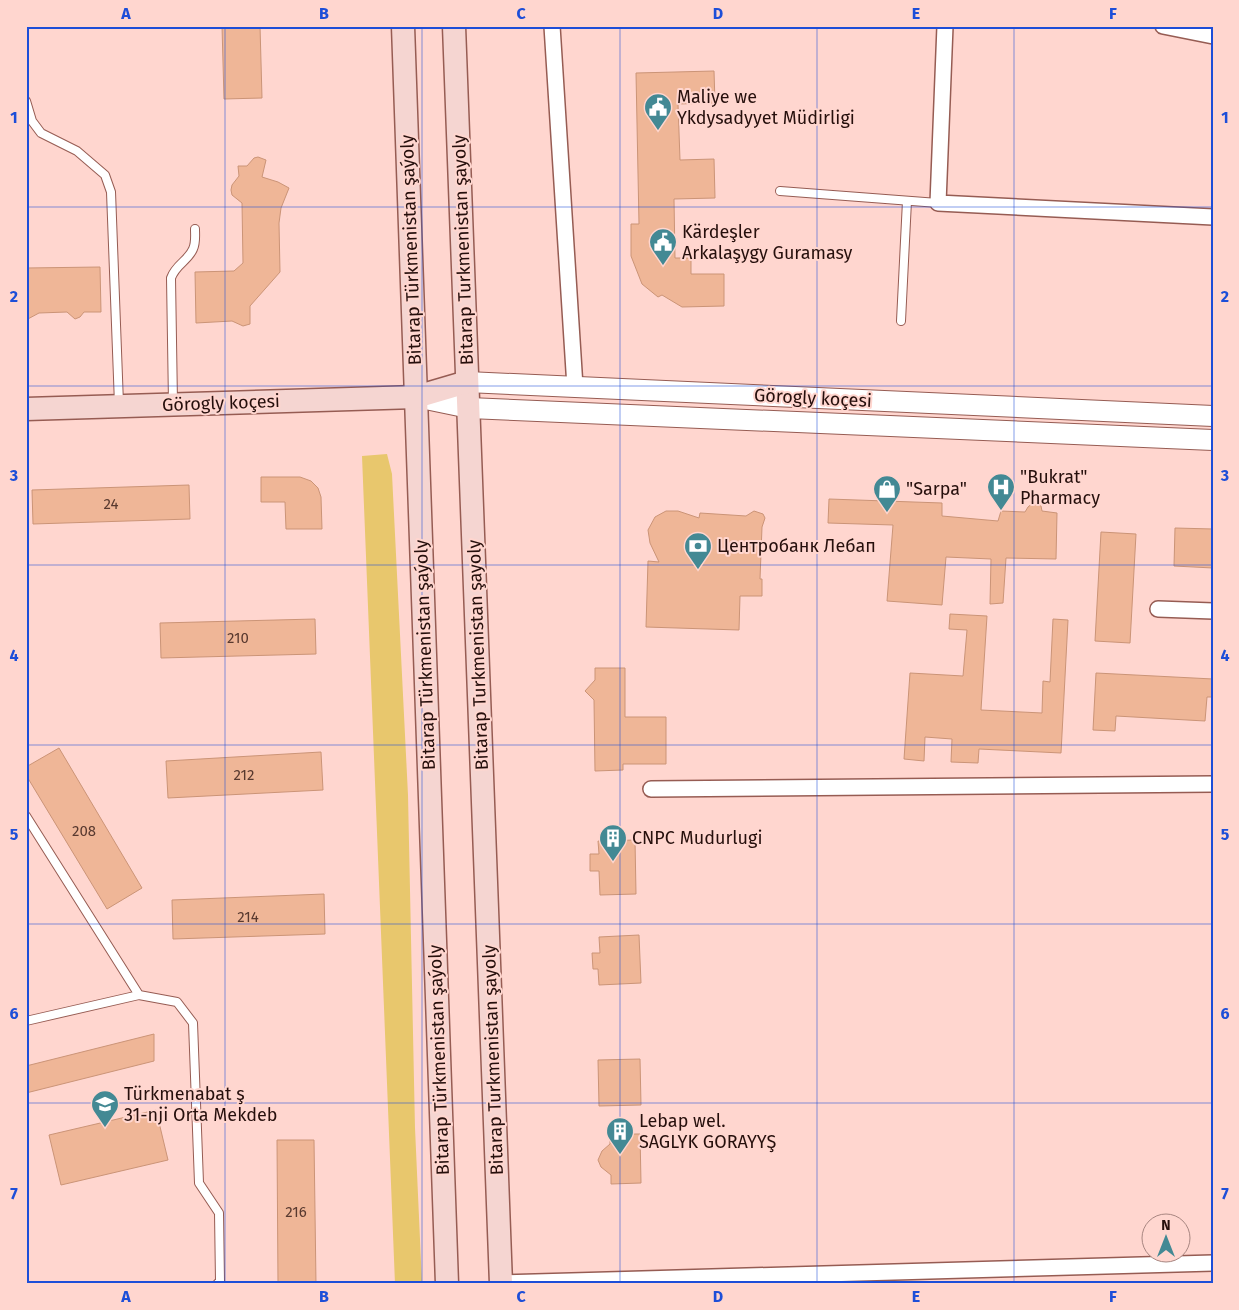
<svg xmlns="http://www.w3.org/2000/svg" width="1239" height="1310" viewBox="0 0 1239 1310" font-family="'Fira Sans',sans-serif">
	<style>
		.green { fill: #e8c76d }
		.building { fill: #efb697; stroke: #cb9477 }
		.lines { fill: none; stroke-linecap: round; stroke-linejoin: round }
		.service-casing { stroke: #965c53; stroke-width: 10 }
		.minor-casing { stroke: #965c53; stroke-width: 18 }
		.tertiary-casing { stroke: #965c53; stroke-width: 22 }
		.secondary-casing { stroke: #965c53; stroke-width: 25 }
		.service { stroke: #fff; stroke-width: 8 }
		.minor { stroke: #fff; stroke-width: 15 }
		.tertiary { stroke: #fff; stroke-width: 20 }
		.secondary { stroke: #f5d5d1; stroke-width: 22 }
		.grid { fill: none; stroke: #1d4ed8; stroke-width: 1; stroke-opacity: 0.55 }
		.labels { text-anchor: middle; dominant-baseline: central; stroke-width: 4; stroke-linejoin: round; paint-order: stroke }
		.number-label { font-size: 15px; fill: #58392f }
		.poi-label { font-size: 18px; fill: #260f0c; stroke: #ffd6cf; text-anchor: start }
		.street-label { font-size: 18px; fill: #260f0c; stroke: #ffd6cf }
		.neatline { fill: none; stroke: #1d4ed8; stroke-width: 2 }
		.grid-label { font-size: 16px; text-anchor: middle; font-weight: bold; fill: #1d4ed8 }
	</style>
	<rect width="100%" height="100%" fill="#ffd6cf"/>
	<!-- green -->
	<polygon class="green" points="387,454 392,474 408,795 415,1128 422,1284 395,1284 362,456"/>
	<!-- building -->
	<g class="building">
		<polygon points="222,26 260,26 262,98 224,99"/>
		<polygon points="714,71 715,103 678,104 680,160 714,159 715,198 674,199 675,258 691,258 691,274 724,274 724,306 682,307 662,295 658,297 642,284 631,256 631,224 639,224 636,73"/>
		<polygon points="258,157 266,160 262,177 278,182 289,188 281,208 279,223 280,272 250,306 250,324 243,326 232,321 196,323 195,272 234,271 243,263 242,203 232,195 231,190 232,185 239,176 238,166 247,166 254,158"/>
		<polygon points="100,267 101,312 84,312 80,317 75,319 67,312 39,313 26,320 26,268"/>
		<polygon points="261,477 300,477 311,481 318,488 321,497 322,529 286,529 285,502 261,502"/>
		<polygon points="189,485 190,519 33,524 32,490"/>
		<polygon points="829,499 942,503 942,516 998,521 1001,511 1025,512 1028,507 1034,502 1041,506 1042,511 1057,513 1056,559 1006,558 1003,603 990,604 991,559 946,557 942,605 887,601 893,525 828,523"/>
		<polygon points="666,511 678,511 699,518 700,513 746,516 754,511 763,514 765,518 762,527 760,579 762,579 762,596 740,596 739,630 646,627 648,561 659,562 650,543 648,530 655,517"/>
		<polygon points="1175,528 1213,529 1213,568 1174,566"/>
		<polygon points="1101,532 1136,534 1130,643 1095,641"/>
		<polygon points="950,614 987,616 981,710 1042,713 1043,681 1050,682 1053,619 1068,620 1061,753 979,749 978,763 951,762 952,739 925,737 924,761 904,759 910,673 963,676 967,630 949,629"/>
		<polygon points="315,619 316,654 161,658 160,623"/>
		<polygon points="595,668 625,668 625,717 666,717 666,764 623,764 623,770 595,771 594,700 585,691 595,680"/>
		<polygon points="1096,673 1213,679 1213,697 1207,697 1205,721 1116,716 1115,731 1093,730"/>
		<polygon points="59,748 142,888 107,909 26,775 26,767"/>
		<polygon points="321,752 323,790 168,798 166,761"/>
		<polygon points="635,840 636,894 600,895 599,871 590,871 590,854 599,854 598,841"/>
		<polygon points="324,894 325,934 173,939 172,900"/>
		<polygon points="639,935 641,983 599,985 598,969 593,969 592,953 600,953 599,937"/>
		<polygon points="154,1034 154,1061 26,1093 26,1066"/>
		<polygon points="640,1059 641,1105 599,1106 598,1060"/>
		<polygon points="156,1110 168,1160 61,1185 49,1135"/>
		<polygon points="610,1134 640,1134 641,1183 611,1184 611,1175 601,1167 598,1160 602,1151 610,1144"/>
		<polygon points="277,1140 314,1140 316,1284 278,1284"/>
	</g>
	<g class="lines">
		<!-- service casing -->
		<g class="service-casing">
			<g id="service">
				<polyline points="26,101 32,121 41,133 77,151 105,175 111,192 119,404"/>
				<polyline points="780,191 938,203"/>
				<polyline points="901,321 907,201"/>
				<path d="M173,403L171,278C176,264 188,261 193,249C196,243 195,236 195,229"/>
				<polyline points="26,816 139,995 177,1002 193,1023 199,1183 219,1213 220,1281 217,1284"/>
				<polyline points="26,1021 139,995"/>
			</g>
		</g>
		<!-- minor casing -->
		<g class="minor-casing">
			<g id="minor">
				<polyline points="552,26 575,387"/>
				<polyline points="945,26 938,203 1213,217"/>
				<polyline points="1163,26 1213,36"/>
				<polyline points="1158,609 1213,611"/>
				<polyline points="651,789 1213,784"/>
				<polyline points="501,1283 1213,1263"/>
			</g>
		</g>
		<!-- tertiary casing -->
		<g class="tertiary-casing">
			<g id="tertiary">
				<polyline points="467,382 1213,416"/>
				<polyline points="416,397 469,408 1213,440"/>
			</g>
		</g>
		<!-- secondary casing -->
		<g class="secondary-casing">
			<g id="secondary">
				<polyline points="403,26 447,1284"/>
				<polyline points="454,26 501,1284"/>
				<polyline points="26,409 416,397 467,382"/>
			</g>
		</g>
		<!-- service -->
		<use href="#service" class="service"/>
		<!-- minor -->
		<use href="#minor" class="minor"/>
		<!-- tertiary -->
		<use href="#tertiary" class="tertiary"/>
		<!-- secondary -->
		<use href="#secondary" class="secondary"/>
	</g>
	<!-- grid -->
	<path class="grid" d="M225,26V1284M422,26V1284M620,26V1284M817,26V1284M1014,26V1284M26,207H1213M26,386H1213M26,565H1213M26,745H1213M26,924H1213M26,1103H1213"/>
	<!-- icons -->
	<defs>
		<g id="civic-pin" transform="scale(1.4375)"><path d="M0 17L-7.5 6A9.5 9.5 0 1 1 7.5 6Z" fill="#438994" stroke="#ffd6cf"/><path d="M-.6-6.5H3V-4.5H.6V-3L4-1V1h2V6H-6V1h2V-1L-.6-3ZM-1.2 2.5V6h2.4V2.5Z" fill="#fff"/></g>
		<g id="hospital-pin" transform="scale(1.4375)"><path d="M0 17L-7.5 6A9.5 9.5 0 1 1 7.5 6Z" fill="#438994" stroke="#ffd6cf"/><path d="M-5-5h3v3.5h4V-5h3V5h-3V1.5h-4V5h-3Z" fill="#fff"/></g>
		<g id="shop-pin" transform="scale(1.4375)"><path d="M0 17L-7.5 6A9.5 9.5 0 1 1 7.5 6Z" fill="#438994" stroke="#ffd6cf"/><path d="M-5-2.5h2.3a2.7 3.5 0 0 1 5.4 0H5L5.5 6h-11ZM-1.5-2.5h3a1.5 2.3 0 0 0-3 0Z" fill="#fff"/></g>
		<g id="bank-pin" transform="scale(1.4375)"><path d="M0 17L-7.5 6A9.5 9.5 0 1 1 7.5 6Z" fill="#438994" stroke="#ffd6cf"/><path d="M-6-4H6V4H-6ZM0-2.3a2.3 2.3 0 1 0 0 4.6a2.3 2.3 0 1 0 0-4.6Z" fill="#fff"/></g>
		<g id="building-pin" transform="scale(1.4375)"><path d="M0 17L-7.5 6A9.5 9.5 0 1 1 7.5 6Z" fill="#438994" stroke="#ffd6cf"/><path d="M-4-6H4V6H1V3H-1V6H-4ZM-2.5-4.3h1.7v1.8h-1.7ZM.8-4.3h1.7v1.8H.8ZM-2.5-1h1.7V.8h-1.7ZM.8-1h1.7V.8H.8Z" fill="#fff"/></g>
		<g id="school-pin" transform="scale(1.4375)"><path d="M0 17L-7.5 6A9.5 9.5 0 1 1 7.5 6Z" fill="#438994" stroke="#ffd6cf"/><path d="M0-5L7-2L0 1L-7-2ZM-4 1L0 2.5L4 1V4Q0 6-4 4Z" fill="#fff"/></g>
	</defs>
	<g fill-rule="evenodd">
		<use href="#civic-pin" x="658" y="107"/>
		<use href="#civic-pin" x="663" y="242"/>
		<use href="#hospital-pin" x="1001" y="487"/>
		<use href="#shop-pin" x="887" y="489"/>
		<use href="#bank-pin" x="698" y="546"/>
		<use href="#building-pin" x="613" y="838"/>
		<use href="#school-pin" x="105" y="1104"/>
		<use href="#building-pin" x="620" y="1131"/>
	</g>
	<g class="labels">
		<!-- number labels -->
		<g class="number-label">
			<text x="111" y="504">24</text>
			<text x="238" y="638">210</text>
			<text x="244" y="775">212</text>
			<text x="84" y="831">208</text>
			<text x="248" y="917">214</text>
			<text x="296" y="1212">216</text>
		</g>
		<!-- poi labels -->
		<g class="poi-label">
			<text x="677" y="97">Maliye we<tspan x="677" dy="21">Ykdysadyyet Müdirligi</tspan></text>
			<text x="682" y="232">Kärdeşler<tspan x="682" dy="21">Arkalaşygy Guramasy</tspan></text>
			<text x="1020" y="477">"Bukrat"<tspan x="1020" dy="21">Pharmacy</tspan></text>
			<text x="906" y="489">"Sarpa"</text>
			<text x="717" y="546">Центробанк Лебап</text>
			<text x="632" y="838">CNPC Mudurlugi</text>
			<text x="124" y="1094">Türkmenabat ş<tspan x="124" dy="21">31-nji Orta Mekdeb</tspan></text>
			<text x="639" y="1121">Lebap wel.<tspan x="639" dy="21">SAGLYK GORAYYŞ</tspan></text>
		</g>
		<!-- street labels -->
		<g class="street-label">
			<text transform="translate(411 250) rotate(-92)">Bitarap Türkmenistan şaýoly</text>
			<text transform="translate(463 250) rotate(-92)">Bitarap Turkmenistan şayoly</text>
			<text transform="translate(813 398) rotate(3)">Görogly koçesi</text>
			<text transform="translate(221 403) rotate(-2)">Görogly koçesi</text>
			<text transform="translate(425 655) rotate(-92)">Bitarap Türkmenistan şaýoly</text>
			<text transform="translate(478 655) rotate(-92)">Bitarap Turkmenistan şayoly</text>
			<text transform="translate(439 1060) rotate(-92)">Bitarap Türkmenistan şaýoly</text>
			<text transform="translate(493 1060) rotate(-92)">Bitarap Turkmenistan şayoly</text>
		</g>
	</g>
	<!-- border -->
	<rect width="1239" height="1310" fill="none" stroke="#ffd6cf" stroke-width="55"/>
	<!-- north arrow -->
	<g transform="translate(1166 1238)"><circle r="24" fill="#ffd6cf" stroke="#a88681"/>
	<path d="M0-4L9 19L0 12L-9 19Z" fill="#438994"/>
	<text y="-8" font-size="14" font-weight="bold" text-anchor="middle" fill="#260f0c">N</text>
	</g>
	<rect x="28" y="28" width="1184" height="1254" class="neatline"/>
	<g class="grid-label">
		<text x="126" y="19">A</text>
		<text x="324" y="19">B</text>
		<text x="521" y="19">C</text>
		<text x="718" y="19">D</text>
		<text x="916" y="19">E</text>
		<text x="1113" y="19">F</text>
		<text x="14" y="123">1</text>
		<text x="1225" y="123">1</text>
		<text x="14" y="302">2</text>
		<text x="1225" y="302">2</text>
		<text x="14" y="481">3</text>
		<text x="1225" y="481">3</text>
		<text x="14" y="661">4</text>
		<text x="1225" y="661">4</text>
		<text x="14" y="840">5</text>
		<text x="1225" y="840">5</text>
		<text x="14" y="1019">6</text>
		<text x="1225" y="1019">6</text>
		<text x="14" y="1199">7</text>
		<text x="1225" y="1199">7</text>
		<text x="126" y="1302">A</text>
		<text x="324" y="1302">B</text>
		<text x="521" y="1302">C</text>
		<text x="718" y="1302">D</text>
		<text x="916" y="1302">E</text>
		<text x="1113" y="1302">F</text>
	</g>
</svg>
